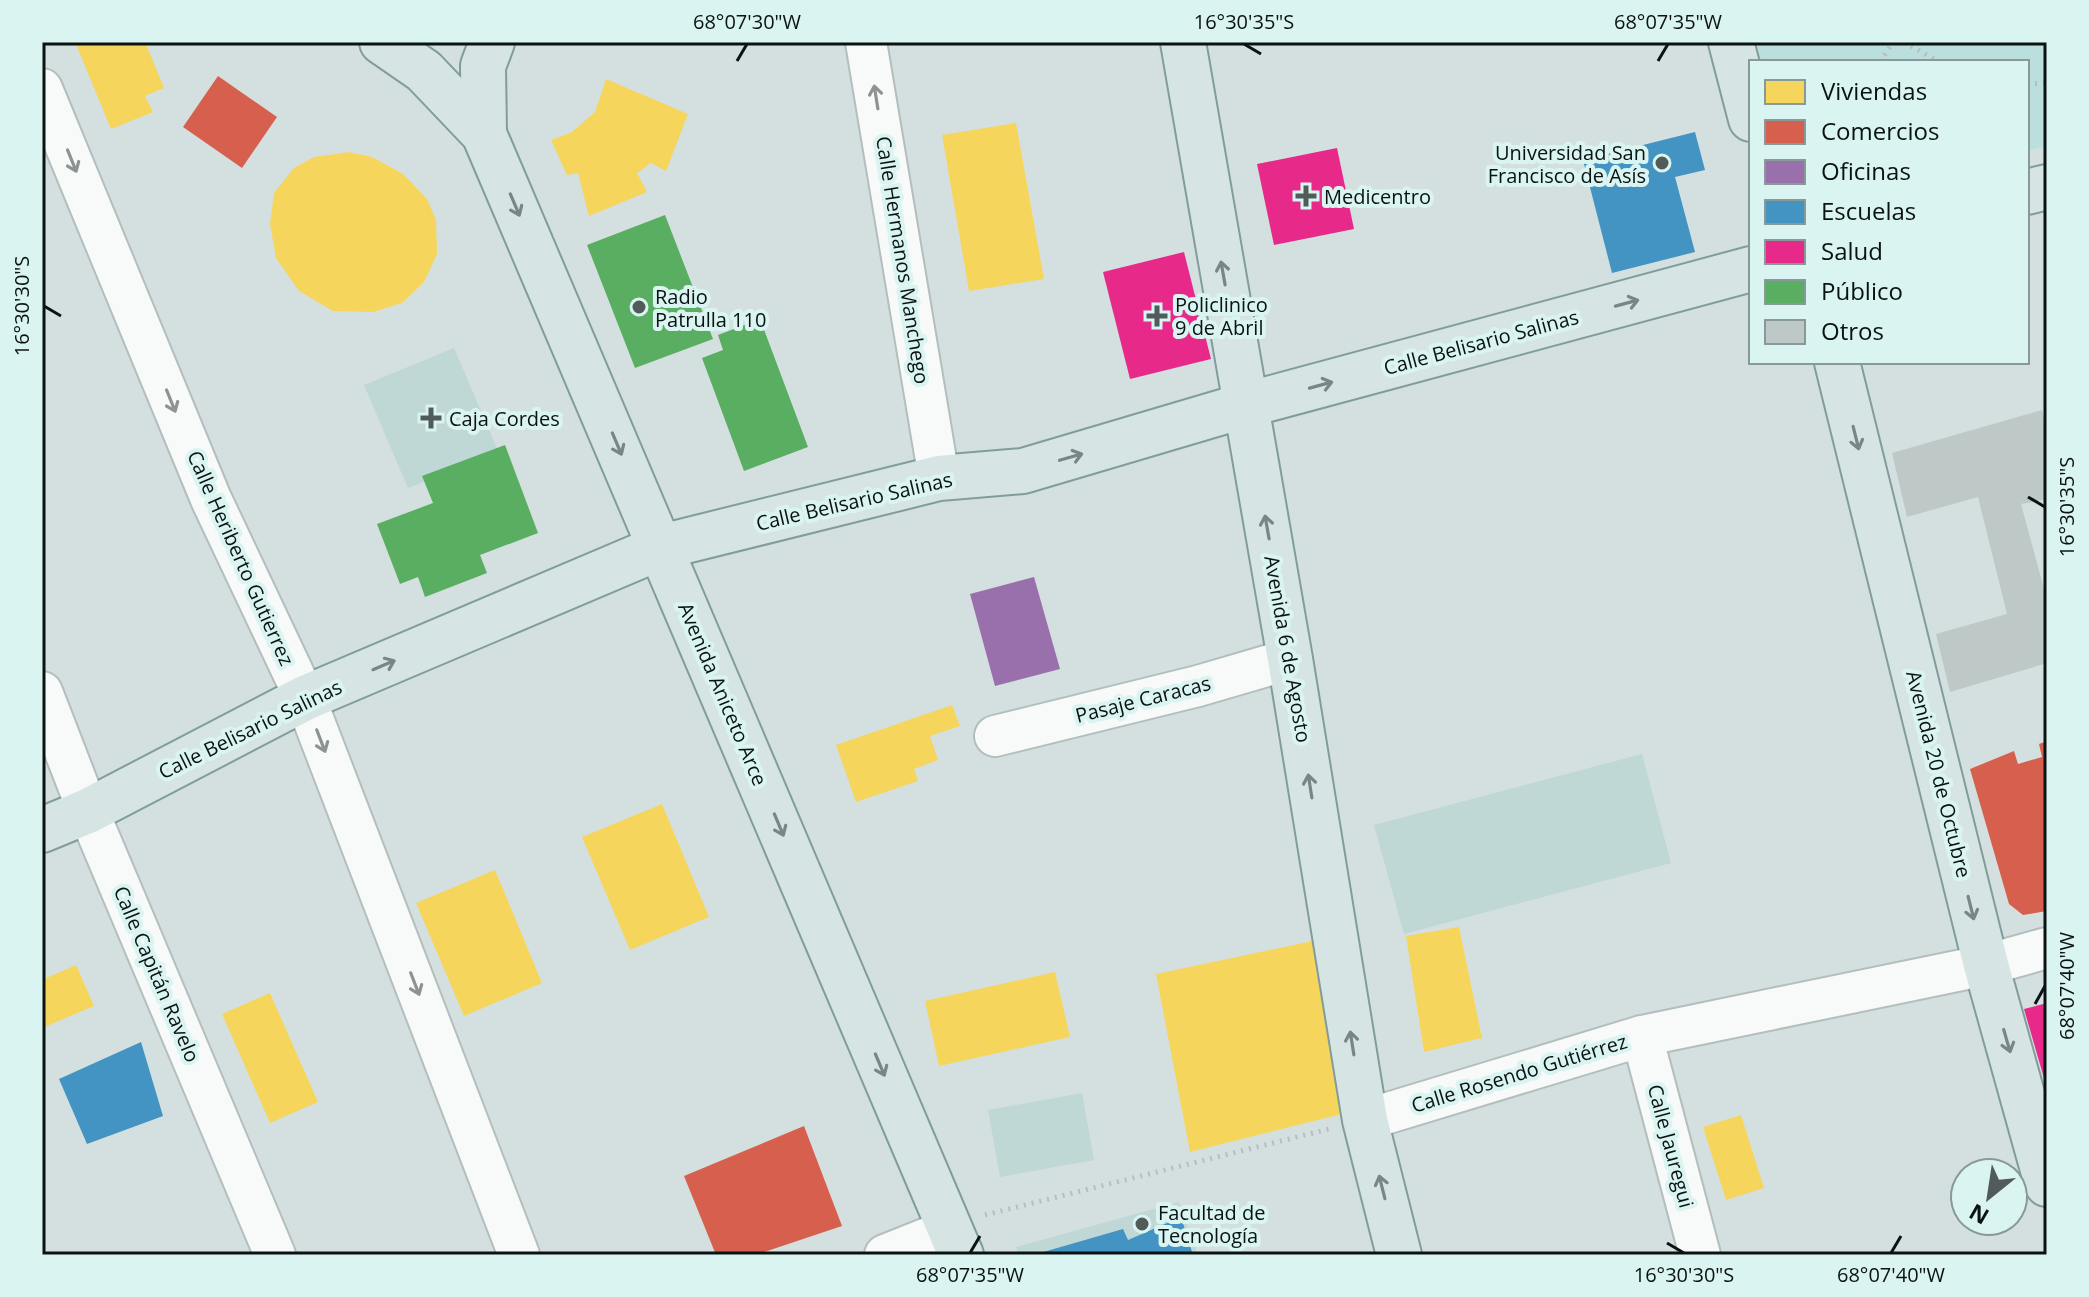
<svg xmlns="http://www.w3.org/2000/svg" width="2089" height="1297" viewBox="0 0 2089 1297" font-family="'Open Sans',sans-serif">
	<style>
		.built { fill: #bfd7d5 }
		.green { fill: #badfdd }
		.homes { fill: #f6d55c }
		.shops { fill: #d6604d }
		.offices { fill: #9970ab }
		.schools { fill: #4393c3 }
		.health { fill: #e7298a }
		.public { fill: #5aae61 }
		.building { fill: #bec8c7 }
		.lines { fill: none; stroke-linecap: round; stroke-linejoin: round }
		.minor-casing { stroke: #b4bebd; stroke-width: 44 }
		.major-casing { stroke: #809d9c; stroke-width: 48 }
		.path { stroke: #b9bebd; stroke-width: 5; stroke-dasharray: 2 6; stroke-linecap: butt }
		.minor { stroke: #f8fafa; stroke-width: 40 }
		.major { stroke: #d6e5e4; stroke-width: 44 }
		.oneway { stroke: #8d9292 }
		.oneway2 { stroke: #7a8686 }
		.ticks { fill: none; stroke: #0a1312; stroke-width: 3 }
		.poi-dot { fill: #505b5a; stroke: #daf4f1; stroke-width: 3 }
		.labels { text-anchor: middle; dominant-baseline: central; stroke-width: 8; stroke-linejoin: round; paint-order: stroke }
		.poi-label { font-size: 20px; fill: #0a1312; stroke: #daf4f1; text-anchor: start }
		.street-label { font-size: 20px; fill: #0a1312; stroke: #daf4f1 }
		.neatline { fill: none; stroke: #0a1312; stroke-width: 3 }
		.ticks-label { font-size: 20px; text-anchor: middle; fill: #0a1312 }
	</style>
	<rect width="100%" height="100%" fill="#d3e0df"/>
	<!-- built -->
	<g class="built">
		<polygon points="454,348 498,451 408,488 364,385"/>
		<polygon points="1642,754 1671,863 1404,934 1374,825"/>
		<polygon points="1082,1093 1094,1160 1000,1177 988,1110"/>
		<polygon points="1179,1202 1198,1255 1019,1255 1016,1247"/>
	</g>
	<!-- green -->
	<polygon class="green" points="1750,42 2047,42 2047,146 2027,151 2027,62 1756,62"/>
	<!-- homes -->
	<g class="homes">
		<polygon points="75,42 145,42 164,88 145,96 153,112 111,129"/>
		<polygon points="606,79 688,114 666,171 651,163 637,173 647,192 589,216 578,173 567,175 551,140 572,132 595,112"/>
		<polygon points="1016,123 1044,279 969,291 942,135"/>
		<polygon points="349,152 372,157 403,174 427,199 436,220 437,254 424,282 402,303 373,312 333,311 299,291 276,258 270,224 274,193 294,168 314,157"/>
		<polygon points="952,705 960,726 930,736 938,760 914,769 918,781 856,802 836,745"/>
		<polygon points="662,804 709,917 630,950 582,837"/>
		<polygon points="495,870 542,983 464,1016 416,903"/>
		<polygon points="1459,927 1482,1038 1424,1052 1406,936"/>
		<polygon points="1322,939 1350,1112 1190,1152 1156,974"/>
		<polygon points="76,965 94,1006 42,1028 42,980"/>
		<polygon points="1055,972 1070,1037 939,1066 925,1001"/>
		<polygon points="270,993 318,1102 270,1123 222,1014"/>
		<polygon points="1741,1115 1764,1188 1726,1200 1703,1127"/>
	</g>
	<!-- shops -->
	<g class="shops">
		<polygon points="218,76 277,117 242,168 183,127"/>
		<polygon points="2047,741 2047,911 2023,915 2009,904 1970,769 2014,751 2018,764 2042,757 2039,744"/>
		<polygon points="804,1126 842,1226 755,1255 716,1255 684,1176"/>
	</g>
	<!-- offices -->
	<polygon class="offices" points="1034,577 1060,669 995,686 970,594"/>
	<!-- schools -->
	<g class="schools">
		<polygon points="1695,132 1705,170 1675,177 1695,252 1612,273 1583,160"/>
		<polygon points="141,1042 163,1116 87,1144 59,1079"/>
		<polygon points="1181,1217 1193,1255 1033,1255 1123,1229 1128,1240"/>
	</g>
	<!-- health -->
	<g class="health">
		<polygon points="1337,148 1354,229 1274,245 1257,164"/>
		<polygon points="1184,252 1211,359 1130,379 1103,272"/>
		<polygon points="2047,1003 2047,1085 2046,1085 2024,1009"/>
	</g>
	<!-- public -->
	<g class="public">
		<polygon points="665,215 713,339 635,368 587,245"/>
		<polygon points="760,319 808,447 744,471 702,358 723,350 718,335"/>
		<polygon points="505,445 538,533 480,555 487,573 425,597 418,577 400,584 377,524 433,503 422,476"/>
	</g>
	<!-- building -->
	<polygon class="building" points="2042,410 2047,430 2047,499 2021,504 2047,600 2047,663 1950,692 1936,634 2007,614 1978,497 1907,517 1892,453"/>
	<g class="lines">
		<!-- minor casing -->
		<g class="minor-casing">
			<g id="minor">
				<polyline points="866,42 939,478"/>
				<polyline points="42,89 211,499 305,698 519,1255"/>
				<polyline points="42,692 88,811 275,1255"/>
				<polyline points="995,736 1198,686 1290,659"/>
				<polyline points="1642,1036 1700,1255"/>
				<polyline points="1365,1120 1642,1036 1986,965 2047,948"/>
				<polyline points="885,1255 950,1229"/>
			</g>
		</g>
		<!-- major casing -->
		<g class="major-casing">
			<g id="major">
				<polyline points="382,42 424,71 484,134 961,1255"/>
				<polyline points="1183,42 1290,659 1365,1120 1399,1255"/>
				<polyline points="1731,42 1751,119"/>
				<polyline points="484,134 483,66 492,42"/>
				<polyline points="2027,192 2047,187"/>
				<polyline points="1837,362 1986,965 2047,1184"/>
				<polyline points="42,830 88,811 305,698 661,547 939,478 1023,471 1246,405 1751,269"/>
			</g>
		</g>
		<!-- path -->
		<g class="path">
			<polyline points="1904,42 1939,62"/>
			<polyline points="1880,62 1893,42"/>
			<polyline points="2027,84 2047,83"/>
			<polyline points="985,1215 1329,1129"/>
		</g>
		<!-- minor -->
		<use href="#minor" class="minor"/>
		<!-- major -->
		<use href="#major" class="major"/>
	</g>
	<!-- one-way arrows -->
	<defs><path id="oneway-shaft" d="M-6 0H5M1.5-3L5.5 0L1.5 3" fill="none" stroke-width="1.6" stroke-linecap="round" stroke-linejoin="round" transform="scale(2)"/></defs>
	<g class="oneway">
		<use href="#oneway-shaft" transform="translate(876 97) rotate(-99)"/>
		<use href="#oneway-shaft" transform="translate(72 161) rotate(68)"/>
		<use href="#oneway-shaft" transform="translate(171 401) rotate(68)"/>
		<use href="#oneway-shaft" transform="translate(321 741) rotate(69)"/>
		<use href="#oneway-shaft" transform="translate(415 984) rotate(69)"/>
	</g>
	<g class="oneway2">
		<use href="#oneway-shaft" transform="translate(515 205) rotate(67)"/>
		<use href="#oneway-shaft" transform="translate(1223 273) rotate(-100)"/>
		<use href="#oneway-shaft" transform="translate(1627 303) rotate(-15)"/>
		<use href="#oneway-shaft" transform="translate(1321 385) rotate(-15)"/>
		<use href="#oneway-shaft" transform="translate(1856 438) rotate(76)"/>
		<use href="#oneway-shaft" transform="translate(617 444) rotate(67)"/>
		<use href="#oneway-shaft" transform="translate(1071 457) rotate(-16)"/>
		<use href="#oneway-shaft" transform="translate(1267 527) rotate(-100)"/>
		<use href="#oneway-shaft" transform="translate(384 665) rotate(-23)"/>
		<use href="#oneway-shaft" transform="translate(1310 786) rotate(-99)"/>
		<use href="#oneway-shaft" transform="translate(779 825) rotate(67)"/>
		<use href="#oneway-shaft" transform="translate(1971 908) rotate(76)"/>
		<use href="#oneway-shaft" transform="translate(2007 1041) rotate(74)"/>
		<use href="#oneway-shaft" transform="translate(1352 1043) rotate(-99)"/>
		<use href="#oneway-shaft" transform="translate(880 1065) rotate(67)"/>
		<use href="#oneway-shaft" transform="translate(1382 1187) rotate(-104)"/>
	</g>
	<!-- ticks -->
	<path class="ticks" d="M1244,44L1261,54M737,61L747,44M1658,61L1668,44M44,306L61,316M2028,497L2045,507M2035,1004L2045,986M1667,1243L1684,1253M970,1253L980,1236M1891,1253L1901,1236"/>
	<!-- markers -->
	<g class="poi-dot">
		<circle cx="1662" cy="163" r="8"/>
		<path d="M1302 184h8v8h8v8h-8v8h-8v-8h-8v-8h8z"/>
		<circle cx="639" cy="307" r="8"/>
		<path d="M1153 304h8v8h8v8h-8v8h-8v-8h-8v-8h8z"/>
		<path d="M427 406h8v8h8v8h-8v8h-8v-8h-8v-8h8z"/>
		<circle cx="1142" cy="1224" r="8"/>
	</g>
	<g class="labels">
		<!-- poi labels -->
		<g class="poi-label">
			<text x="1646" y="152" text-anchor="end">Universidad San<tspan x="1646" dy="23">Francisco de Asís</tspan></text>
			<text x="1324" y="196">Medicentro</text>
			<text x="655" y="296">Radio<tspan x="655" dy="23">Patrulla 110</tspan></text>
			<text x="1175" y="304">Policlinico<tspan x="1175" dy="23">9 de Abril</tspan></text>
			<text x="449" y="418">Caja Cordes</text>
			<text x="1158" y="1212">Facultad de<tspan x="1158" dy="23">Tecnología</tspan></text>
		</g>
		<!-- street labels -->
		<g class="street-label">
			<text transform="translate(903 260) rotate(81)">Calle Hermanos Manchego</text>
			<text transform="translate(1481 342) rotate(-15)">Calle Belisario Salinas</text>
			<text transform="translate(854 501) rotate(-13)">Calle Belisario Salinas</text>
			<text transform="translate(241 558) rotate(66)">Calle Heriberto Gutierrez</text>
			<text transform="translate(1288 649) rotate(80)">Avenida 6 de Agosto</text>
			<text transform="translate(723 694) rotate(67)">Avenida Aniceto Arce</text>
			<text transform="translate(1143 699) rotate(-14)">Pasaje Caracas</text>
			<text transform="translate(250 729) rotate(-26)">Calle Belisario Salinas</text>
			<text transform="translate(1939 774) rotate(76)">Avenida 20 de Octubre</text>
			<text transform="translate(157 974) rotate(67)">Calle Capitán Ravelo</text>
			<text transform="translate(1519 1073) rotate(-17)">Calle Rosendo Gutiérrez</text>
			<text transform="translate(1671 1146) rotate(75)">Calle Jauregui</text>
		</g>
	</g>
	<!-- border -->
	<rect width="2089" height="1297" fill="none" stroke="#daf4f1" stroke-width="88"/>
	<!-- legend -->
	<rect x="1749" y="60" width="280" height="304" fill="#daf4f1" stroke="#879a98" stroke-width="2"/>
	<rect x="1765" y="80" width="40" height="24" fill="#f6d55c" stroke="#879a98" stroke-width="2"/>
	<text x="1821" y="100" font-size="24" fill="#0a1312">Viviendas</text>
	<rect x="1765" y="120" width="40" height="24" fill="#d6604d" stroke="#879a98" stroke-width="2"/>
	<text x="1821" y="140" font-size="24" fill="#0a1312">Comercios</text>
	<rect x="1765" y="160" width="40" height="24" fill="#9970ab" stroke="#879a98" stroke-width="2"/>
	<text x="1821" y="180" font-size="24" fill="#0a1312">Oficinas</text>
	<rect x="1765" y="200" width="40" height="24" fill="#4393c3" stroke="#879a98" stroke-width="2"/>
	<text x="1821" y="220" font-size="24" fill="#0a1312">Escuelas</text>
	<rect x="1765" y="240" width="40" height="24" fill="#e7298a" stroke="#879a98" stroke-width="2"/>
	<text x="1821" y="260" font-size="24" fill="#0a1312">Salud</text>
	<rect x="1765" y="280" width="40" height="24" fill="#5aae61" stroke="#879a98" stroke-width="2"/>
	<text x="1821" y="300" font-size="24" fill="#0a1312">Público</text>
	<rect x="1765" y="320" width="40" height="24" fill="#bec8c7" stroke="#879a98" stroke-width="2"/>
	<text x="1821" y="340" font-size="24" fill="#0a1312">Otros</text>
	<!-- north arrow -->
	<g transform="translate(1989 1197) rotate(210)"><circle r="38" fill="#daf4f1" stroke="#879a98" stroke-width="2"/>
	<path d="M0-6L14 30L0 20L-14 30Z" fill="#505b5a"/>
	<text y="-12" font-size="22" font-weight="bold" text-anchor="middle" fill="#0a1312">N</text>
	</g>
	<rect x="44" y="44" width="2001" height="1209" class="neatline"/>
	<g class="ticks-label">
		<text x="747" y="29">68°07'30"W</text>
		<text x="1244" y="29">16°30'35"S</text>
		<text x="1668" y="29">68°07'35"W</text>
		<text transform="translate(22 306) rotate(-90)" y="7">16°30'30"S</text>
		<text transform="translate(2067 507) rotate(-90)" y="7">16°30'35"S</text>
		<text transform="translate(2067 986) rotate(-90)" y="7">68°07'40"W</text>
		<text x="970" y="1282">68°07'35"W</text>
		<text x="1684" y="1282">16°30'30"S</text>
		<text x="1891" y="1282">68°07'40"W</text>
	</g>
</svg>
